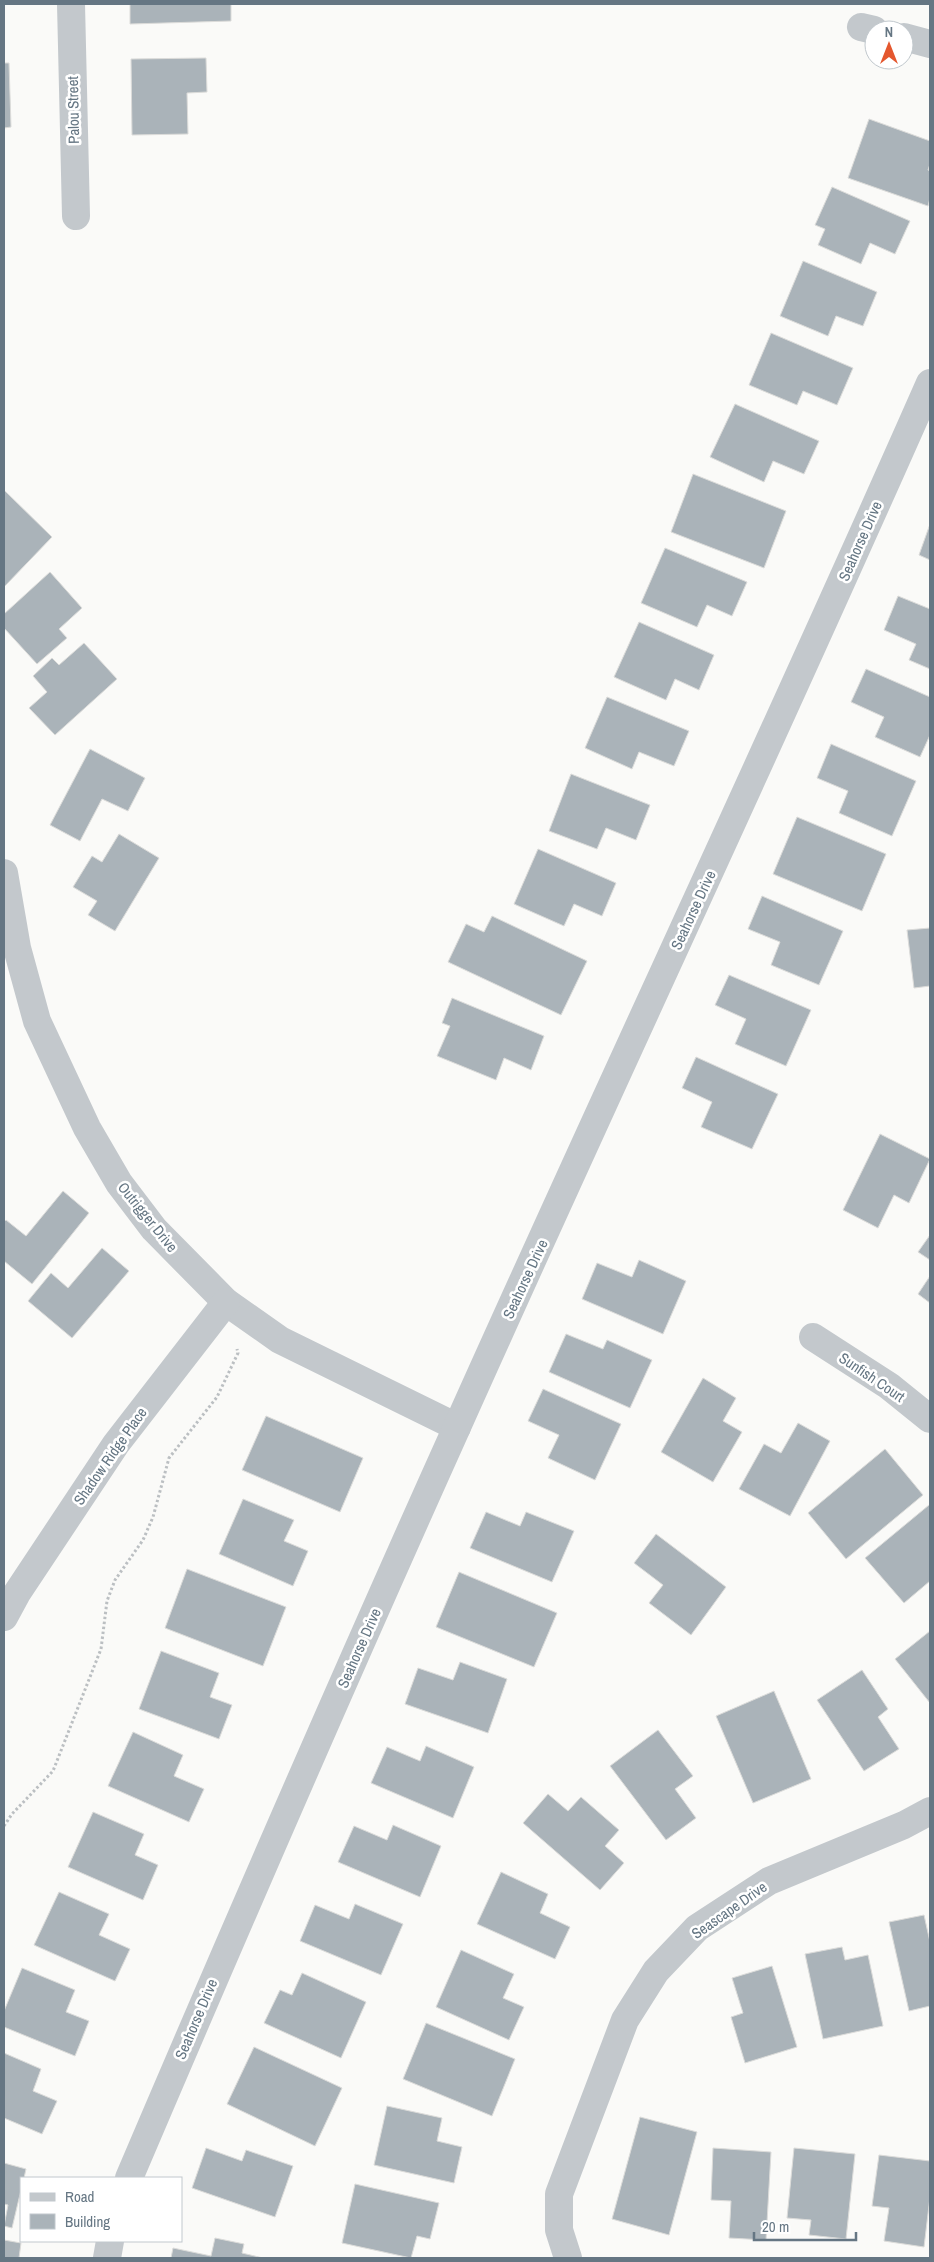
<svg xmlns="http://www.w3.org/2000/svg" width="934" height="2262" viewBox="0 0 934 2262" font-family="'Archivo Narrow',sans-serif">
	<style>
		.building { fill: #aab3b9; stroke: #dcdcda }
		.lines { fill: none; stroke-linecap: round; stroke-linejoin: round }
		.path { stroke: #bbbfc2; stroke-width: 3; stroke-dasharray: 2.5 2.5; stroke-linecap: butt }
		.minor { stroke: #c3c8cc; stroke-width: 28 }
		.labels { text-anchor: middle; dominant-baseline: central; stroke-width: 5; stroke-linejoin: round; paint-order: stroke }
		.street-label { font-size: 15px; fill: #657683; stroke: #fff }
	</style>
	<rect width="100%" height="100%" fill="#fafaf8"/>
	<!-- building -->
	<g class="building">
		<polygon points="130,4 231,4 231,21 130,24"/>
		<polygon points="206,58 207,92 187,93 188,134 132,135 131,59"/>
		<polygon points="4,63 9,63 11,127 4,128"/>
		<polygon points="869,119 930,141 930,164 928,170 930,171 930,198 928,206 848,178"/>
		<polygon points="832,187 910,221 895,254 870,243 861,264 818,245 825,229 815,225"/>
		<polygon points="803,261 877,292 863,326 836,316 828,336 780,316"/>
		<polygon points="771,333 853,368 837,405 803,391 797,405 749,385"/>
		<polygon points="735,404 819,441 804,474 773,461 764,482 710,457"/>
		<polygon points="693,474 786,511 764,568 671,532"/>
		<polygon points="4,490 52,537 4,587"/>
		<polygon points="930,524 930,560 919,555"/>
		<polygon points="665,548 747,582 732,616 707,605 697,627 641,603"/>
		<polygon points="50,572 82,608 59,629 67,638 37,664 4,628 4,614"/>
		<polygon points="898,596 930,609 930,669 909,660 916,644 884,630"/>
		<polygon points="639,622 714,655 699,690 675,679 666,700 614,677"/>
		<polygon points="84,643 117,679 55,735 29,708 47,692 33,676 52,658 59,665"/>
		<polygon points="866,669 930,697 930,735 920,757 875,737 884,717 851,702"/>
		<polygon points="607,697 689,731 674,766 639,752 632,769 585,748"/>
		<polygon points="831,744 916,781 892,836 839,813 848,791 817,778"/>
		<polygon points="90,749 145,778 128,811 102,799 80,841 50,825"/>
		<polygon points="571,774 650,805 636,840 606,828 597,849 549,831"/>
		<polygon points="797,817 886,854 862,911 773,874"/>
		<polygon points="119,834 159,858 115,931 88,915 97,901 73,887 92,856 102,862"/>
		<polygon points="538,849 616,883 602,916 574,904 564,926 514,904"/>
		<polygon points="762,896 843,931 819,985 771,965 780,942 748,929"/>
		<polygon points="492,916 587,961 561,1015 448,962 466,924 484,932"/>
		<polygon points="930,928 930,986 914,988 907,930"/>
		<polygon points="729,975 811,1010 786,1066 735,1044 746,1019 715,1005"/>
		<polygon points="452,998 544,1036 531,1070 504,1058 496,1080 437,1056 450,1026 442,1023"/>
		<polygon points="696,1057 778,1094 752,1149 701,1127 712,1102 682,1088"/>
		<polygon points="880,1134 930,1159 909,1203 894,1195 878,1228 843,1210"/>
		<polygon points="63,1191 89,1213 32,1284 4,1261 4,1222 6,1220 26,1236"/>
		<polygon points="930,1235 930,1260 918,1252"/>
		<polygon points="102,1248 129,1271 72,1338 28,1301 51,1273 68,1288"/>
		<polygon points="639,1260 686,1281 663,1334 582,1299 597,1263 632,1277"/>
		<polygon points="930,1276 930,1303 918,1294"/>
		<polygon points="566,1334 603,1349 607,1340 652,1360 630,1408 549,1372"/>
		<polygon points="703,1378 736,1398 723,1421 742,1432 713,1482 661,1452"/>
		<polygon points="543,1389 621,1424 595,1480 548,1458 559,1435 528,1421"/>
		<polygon points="266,1416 363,1458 340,1512 242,1470"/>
		<polygon points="798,1423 830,1441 790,1516 739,1489 764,1444 781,1453"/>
		<polygon points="885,1449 923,1495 846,1559 808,1513"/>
		<polygon points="243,1499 294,1520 284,1541 308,1551 293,1586 219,1554"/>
		<polygon points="929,1505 930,1507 930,1581 904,1603 865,1558"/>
		<polygon points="486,1512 520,1526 526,1512 574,1531 552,1582 470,1548"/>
		<polygon points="656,1534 726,1587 691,1635 649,1603 663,1585 634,1563"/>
		<polygon points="187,1569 286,1607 263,1666 165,1628"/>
		<polygon points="459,1572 557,1613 534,1667 436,1627"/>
		<polygon points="930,1631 930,1703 895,1659"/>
		<polygon points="161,1651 219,1673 210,1697 232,1705 219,1739 139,1709"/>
		<polygon points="460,1662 507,1679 488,1733 405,1704 418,1668 453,1680"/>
		<polygon points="862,1670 888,1709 878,1717 899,1749 864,1771 817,1700"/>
		<polygon points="774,1691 811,1779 753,1803 716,1716"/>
		<polygon points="658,1730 693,1776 675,1789 696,1818 666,1840 610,1766"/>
		<polygon points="133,1732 183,1755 174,1776 204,1789 189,1822 108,1786"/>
		<polygon points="426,1746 474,1767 453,1818 371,1783 387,1747 420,1761"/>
		<polygon points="548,1794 568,1811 581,1797 619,1830 605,1846 624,1863 600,1890 523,1823"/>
		<polygon points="93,1812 144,1834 135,1855 158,1865 143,1900 68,1867"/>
		<polygon points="393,1825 441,1846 420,1897 338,1862 354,1826 387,1840"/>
		<polygon points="501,1872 548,1894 540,1913 570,1927 555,1959 477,1924"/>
		<polygon points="59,1892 109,1914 99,1935 130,1949 115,1981 34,1945"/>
		<polygon points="355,1904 403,1924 381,1975 300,1941 315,1905 349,1919"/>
		<polygon points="924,1915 930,1942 930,2006 909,2011 889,1922"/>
		<polygon points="842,1947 845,1960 868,1955 883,2026 823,2039 805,1954"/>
		<polygon points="461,1950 514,1974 503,1998 524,2007 509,2040 436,2007"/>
		<polygon points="772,1966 797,2047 745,2063 731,2017 743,2013 732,1978"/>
		<polygon points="22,1968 75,1990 66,2012 89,2021 75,2056 4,2027 4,2011"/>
		<polygon points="302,1973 366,2002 341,2058 264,2023 280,1990 292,1995"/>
		<polygon points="426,2023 515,2059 492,2116 403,2079"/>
		<polygon points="254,2047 342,2088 315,2146 227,2104"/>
		<polygon points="4,2053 41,2069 33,2091 57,2101 42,2134 4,2118"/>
		<polygon points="387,2106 442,2118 437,2141 462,2147 454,2183 374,2165"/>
		<polygon points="640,2117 697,2132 669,2235 612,2219"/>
		<polygon points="206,2148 242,2161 246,2150 293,2166 275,2217 192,2188"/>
		<polygon points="713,2148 771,2152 766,2240 729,2238 731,2201 711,2200"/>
		<polygon points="794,2148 855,2154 846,2239 809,2235 811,2220 787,2218"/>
		<polygon points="879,2155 930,2161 930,2197 924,2247 884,2241 889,2208 872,2206"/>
		<polygon points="4,2163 26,2169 24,2178 21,2178 21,2190 12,2228 4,2226 8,2205 4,2204"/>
		<polygon points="355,2184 439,2203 430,2239 417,2236 411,2258 342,2243"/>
		<polygon points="215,2238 244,2244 242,2253 263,2258 171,2258 173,2248 211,2256"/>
		<polygon points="4,2240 21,2243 19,2258 4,2258"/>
	</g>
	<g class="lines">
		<!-- path -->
		<polyline class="path" points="4,1826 12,1814 53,1771 101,1649 107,1601 115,1580 143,1540 153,1517 169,1458 217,1397 238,1353 237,1349"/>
		<!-- minor -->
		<g class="minor">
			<polyline points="71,4 76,216"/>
			<polyline points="861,27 874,30"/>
			<polyline points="904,37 930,44"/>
			<polyline points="4,873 17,948 37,1021 87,1128 119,1183 154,1229 226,1302 280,1340 457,1427"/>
			<polyline points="813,1337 889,1386 930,1419"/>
			<polyline points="4,1617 17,1593 116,1444 226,1302"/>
			<path d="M129,2178C236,1927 345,1676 457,1427C613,1078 776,733 930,383"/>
			<polyline points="107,2258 110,2241"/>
			<polyline points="568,2258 559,2230 559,2194 625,2020 656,1971 697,1928 769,1881 904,1825 930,1811"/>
		</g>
	</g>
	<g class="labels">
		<!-- street labels -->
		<g class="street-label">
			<text transform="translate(73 110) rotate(-91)">Palou Street</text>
			<text transform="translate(860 541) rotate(-66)">Seahorse Drive</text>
			<text transform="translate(693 910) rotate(-65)">Seahorse Drive</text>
			<text transform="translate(148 1217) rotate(51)">Outrigger Drive</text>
			<text transform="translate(525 1279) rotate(-65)">Seahorse Drive</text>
			<text transform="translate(872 1377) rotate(34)">Sunfish Court</text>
			<text transform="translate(110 1456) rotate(-55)">Shadow Ridge Place</text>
			<text transform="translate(359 1648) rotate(-66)">Seahorse Drive</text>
			<text transform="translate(729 1910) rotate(-35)">Seascape Drive</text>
			<text transform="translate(196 2019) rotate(-67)">Seahorse Drive</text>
		</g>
	</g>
	<!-- border -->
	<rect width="934" height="2262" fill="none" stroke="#657683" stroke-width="10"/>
	<!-- legend -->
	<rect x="20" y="2177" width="162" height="65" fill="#ffffff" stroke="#c1c8cd"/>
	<rect x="30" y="2193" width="25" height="8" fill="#c3c8cc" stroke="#c1c8cd"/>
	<text x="65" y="2202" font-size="15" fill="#657683">Road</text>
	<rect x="30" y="2214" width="25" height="15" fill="#aab3b9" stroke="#c1c8cd"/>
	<text x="65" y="2227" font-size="15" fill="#657683">Building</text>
	<!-- north arrow -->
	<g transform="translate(889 45)"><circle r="24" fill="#ffffff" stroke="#c1c8cd"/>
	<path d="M0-4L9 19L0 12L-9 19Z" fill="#e4572e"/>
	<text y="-8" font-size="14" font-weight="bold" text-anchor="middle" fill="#657683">N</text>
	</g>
	<!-- scale -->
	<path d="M754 2232v8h102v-8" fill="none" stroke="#657683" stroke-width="2.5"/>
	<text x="762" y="2232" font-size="15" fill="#657683" stroke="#ffffff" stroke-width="4" paint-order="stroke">20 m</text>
</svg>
